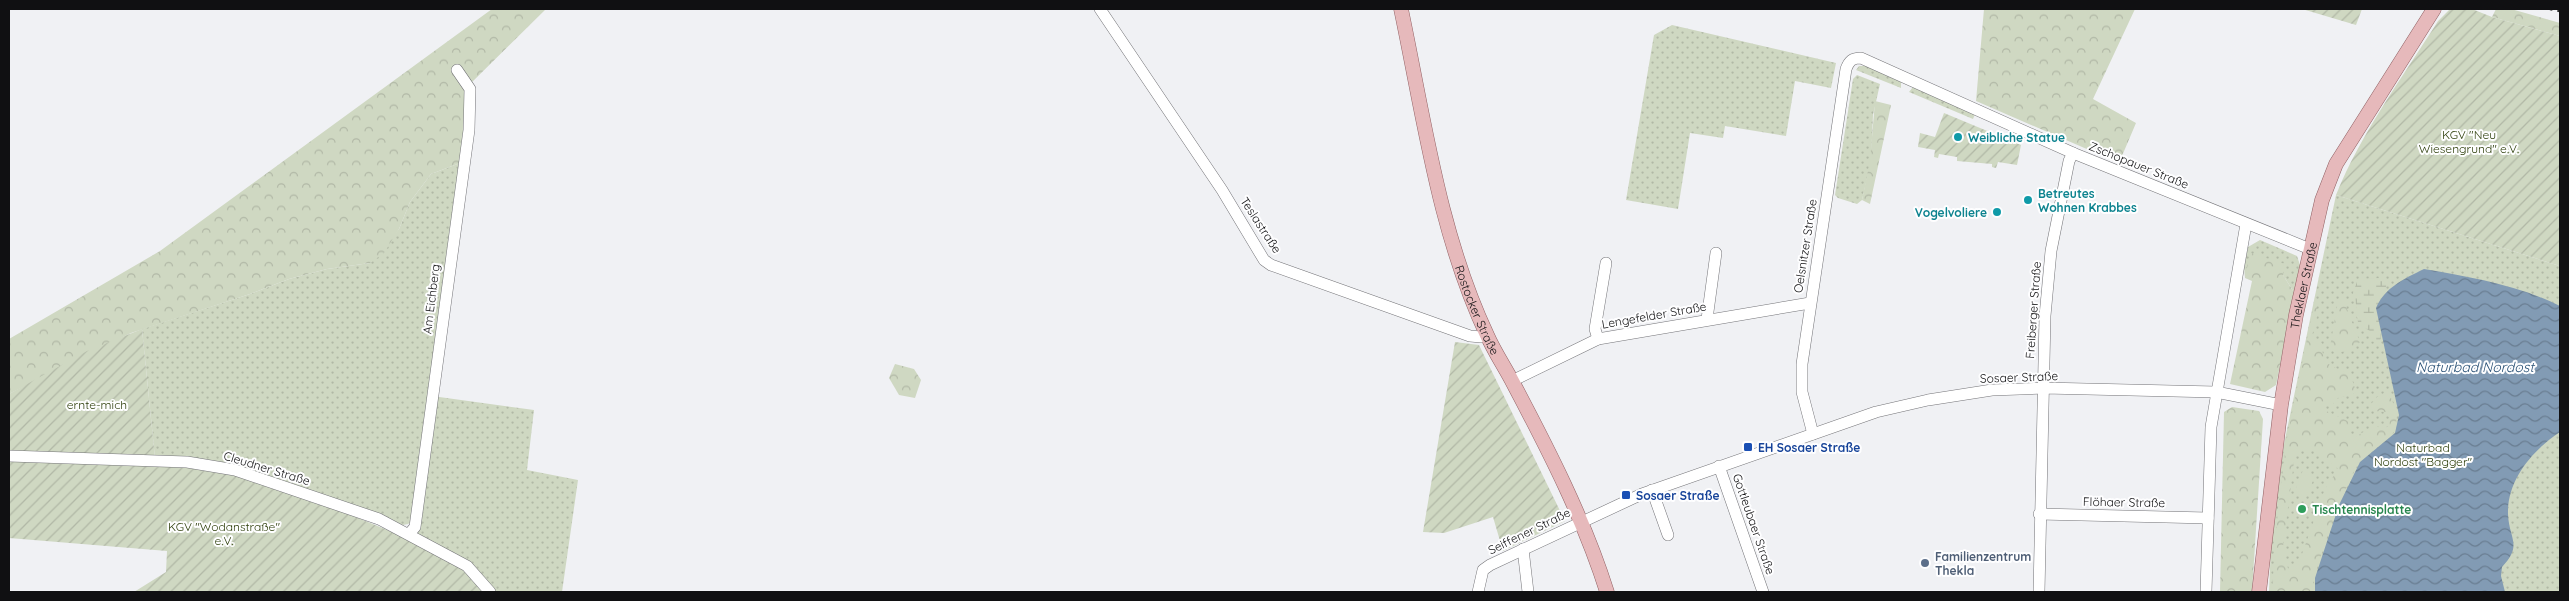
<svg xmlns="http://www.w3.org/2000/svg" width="2569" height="601" viewBox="0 0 2569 601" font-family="Quicksand,sans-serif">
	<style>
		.grass { fill: url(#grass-dots) }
		.forest { fill: url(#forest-crowns); fill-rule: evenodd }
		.wetland { fill: url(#wetland-marsh) }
		.garden { fill: url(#garden-furrows) }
		.pitch { fill: #cfd8c2 }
		.water { fill: url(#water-waves) }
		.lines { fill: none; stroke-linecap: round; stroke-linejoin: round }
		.minor-casing { stroke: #747478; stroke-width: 12 }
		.major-casing { stroke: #906063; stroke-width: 15 }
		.minor { stroke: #fff; stroke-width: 11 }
		.major { stroke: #e6b9bb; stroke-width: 14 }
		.rail { stroke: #2c2d2f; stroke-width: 2.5; stroke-dasharray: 2.5 5; stroke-linecap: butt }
		.culture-dot { fill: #0f9aa8; stroke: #fefeff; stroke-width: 2 }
		.transit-dot { fill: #1a4fb4; stroke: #fefeff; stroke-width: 2 }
		.leisure-dot { fill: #2e9e5b; stroke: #fefeff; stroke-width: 2 }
		.service-dot { fill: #5c6f8a; stroke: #fefeff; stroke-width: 2 }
		.labels { text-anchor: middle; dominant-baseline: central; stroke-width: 4; stroke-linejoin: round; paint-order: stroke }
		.park-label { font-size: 12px; fill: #2c3d09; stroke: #fefeff }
		.culture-label { font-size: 12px; font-weight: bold; fill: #0d838f; stroke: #fefeff; text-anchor: start }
		.street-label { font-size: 12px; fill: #101012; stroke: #fefeff }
		.transit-label { font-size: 12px; font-weight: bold; fill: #164399; stroke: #fefeff; text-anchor: start }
		.leisure-label { font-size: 12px; font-weight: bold; fill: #27864d; stroke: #fefeff; text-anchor: start }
		.service-label { font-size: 12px; font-weight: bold; fill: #4e5e75; stroke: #fefeff; text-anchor: start }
		.water-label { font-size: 14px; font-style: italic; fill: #285075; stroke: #fefeff }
	</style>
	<defs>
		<pattern id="grass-dots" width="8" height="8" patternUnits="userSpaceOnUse" patternTransform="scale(1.25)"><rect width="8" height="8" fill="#cfd8c2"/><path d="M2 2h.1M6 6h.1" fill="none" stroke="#b1b8a6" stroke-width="1.8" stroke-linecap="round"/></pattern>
		<pattern id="forest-crowns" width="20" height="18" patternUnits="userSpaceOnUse" patternTransform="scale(1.25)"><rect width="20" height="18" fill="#cfd8c2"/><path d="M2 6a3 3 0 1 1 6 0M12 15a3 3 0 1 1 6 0" fill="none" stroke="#b1b8a6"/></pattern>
		<pattern id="wetland-marsh" width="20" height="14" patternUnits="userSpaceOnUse" patternTransform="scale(1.25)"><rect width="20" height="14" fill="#cfd8c2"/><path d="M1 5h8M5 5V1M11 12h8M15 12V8" fill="none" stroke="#b1b8a6"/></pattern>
		<pattern id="garden-furrows" width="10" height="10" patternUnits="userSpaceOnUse" patternTransform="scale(1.25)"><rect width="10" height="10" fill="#cfd8c2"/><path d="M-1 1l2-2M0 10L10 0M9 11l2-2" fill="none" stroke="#b1b8a6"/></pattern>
		<pattern id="water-waves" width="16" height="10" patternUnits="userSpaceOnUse" patternTransform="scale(1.25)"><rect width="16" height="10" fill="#829bb4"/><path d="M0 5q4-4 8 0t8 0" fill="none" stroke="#697d91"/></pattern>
	</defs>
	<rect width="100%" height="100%" fill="#f0f1f4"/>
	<!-- grass -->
	<g class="grass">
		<polygon points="1672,25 1836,63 1831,88 1795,81 1786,136 1725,126 1723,138 1690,133 1678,209 1626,200 1654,35"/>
		<polygon points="1859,66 1866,66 1901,82 1901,88 1856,70"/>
		<polygon points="1857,75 1880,84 1873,115 1871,161 1862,200 1857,204 1838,198 1835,195 1853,79"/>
		<polygon points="1913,87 1975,114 1973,119 1909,92"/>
		<polygon points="460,163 411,522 408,524 403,525 273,479 155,458 142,329 250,294 289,279 327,269 370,263 399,229 410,202 431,174"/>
		<polygon points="2336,195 2560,266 2560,592 2269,592 2271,544 2284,444"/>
		<polygon points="2260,240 2297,256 2301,268 2295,294 2283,275 2245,278 2244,267 2248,247"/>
		<polygon points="432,396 534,410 527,470 578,480 562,592 490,592 411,532"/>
	</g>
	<!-- forest -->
	<g class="forest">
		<polygon points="492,9 546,9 464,90 466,102 460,163 431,174 410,202 399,229 384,253 370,263 327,269 289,279 250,294 131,333 9,394 9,339 160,251"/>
		<polygon points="1984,9 2135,9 2093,99 2136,123 2119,163 1976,101"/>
		<polygon points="2496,9 2511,9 2560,23 2560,36 2492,17"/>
		<polygon points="1875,101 1891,105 1870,204 1862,200 1870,161"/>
		<polygon points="2250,253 2285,264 2283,275 2295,294 2276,385 2265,392 2230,384 2252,281 2245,278"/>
		<path d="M2343,299L2360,342C2352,351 2346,352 2334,352L2330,347L2338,301Z"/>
		<path d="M2314,304L2317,307V316L2312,336L2316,342L2322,343C2322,367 2331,365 2350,374L2356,391L2353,394L2338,398L2332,405L2325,403L2321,406L2326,411L2350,422V440L2375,425L2382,429L2389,426L2390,419L2386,412L2375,411L2371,404L2377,397L2388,391L2397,412L2396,427L2391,437L2358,462L2334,515L2313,581V592H2272L2278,508L2287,438ZM2303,449L2315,450L2338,469L2325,489L2302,554L2289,573L2283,546L2295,454Z"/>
		<polygon points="895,364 914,369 921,380 915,398 899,395 889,378"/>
		<polygon points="2232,407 2259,411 2263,419 2252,592 2220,592 2224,412"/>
	</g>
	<!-- wetland -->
	<path class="wetland" d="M2381,278L2389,280C2378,299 2386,321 2380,342L2369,341L2370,331L2359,325C2355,314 2358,303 2353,293L2358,279Z"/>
	<!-- garden -->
	<g class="garden">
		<polygon points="2302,9 2362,9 2356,25"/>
		<path d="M2450,9H2472L2492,17L2560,36V266L2336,195C2361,133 2402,78 2438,21Z"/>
		<polygon points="1944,113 2021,145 2017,165 1998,162 1996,168 1992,167 1992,164 1957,161 1957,157 1939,154 1938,158 1934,157 1935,150 1918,147 1920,133 1935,137"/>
		<polygon points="142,329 155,458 9,451 9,394 87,351"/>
		<polygon points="1455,342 1479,345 1565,521 1503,551 1493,517 1444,533 1423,532"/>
		<polygon points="9,459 166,465 234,473 317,501 414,541 466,570 485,592 134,592 166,572 167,551 9,538"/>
	</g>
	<!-- pitch -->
	<polygon class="pitch" points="2303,470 2315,476 2306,497 2294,493"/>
	<!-- water -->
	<path class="water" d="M2424,269C2470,277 2518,285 2560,306V432C2534,449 2507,479 2508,514C2509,539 2523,545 2502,567L2501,576L2505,592H2315V578L2339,505L2360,462L2395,433L2399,415L2376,308C2385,287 2404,279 2424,269Z"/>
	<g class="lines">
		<!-- minor casing -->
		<g class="minor-casing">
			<g id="minor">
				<polyline points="1100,9 1222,190 1264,260 1271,265 1470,336 1481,337 1487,335"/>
				<polyline points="1707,319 1716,253"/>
				<polyline points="1598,339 1595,329 1606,263"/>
				<polyline points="1512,381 1598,339 1810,303"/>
				<path d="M1813,434L1802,392V364L1846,69C1849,61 1852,58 1861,58L2073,153L2310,249"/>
				<polyline points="9,456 187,462 235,470 379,519 467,566 490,592"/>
				<polyline points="1719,466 1763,592"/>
				<polyline points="1652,490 1668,535"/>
				<polyline points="2039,514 2208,518"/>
				<polyline points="409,534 415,527 469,130 470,89 457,70"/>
				<polyline points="1523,549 1528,592"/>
				<polyline points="1478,592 1483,570 1490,565 1642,494 1876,412 1928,400 1992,390 2044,388 2216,392 2281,405"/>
				<polyline points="2039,592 2045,316 2051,251 2069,161 2073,153"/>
				<polyline points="2206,592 2211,427 2246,224"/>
			</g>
		</g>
		<!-- major casing -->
		<g class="major-casing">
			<g id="major">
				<path id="s1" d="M1401,9C1424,118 1439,233 1487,335C1494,351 1504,366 1512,381C1548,449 1584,519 1607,592"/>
				<path id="s2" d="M2259,592L2281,405L2296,315L2322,200L2336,164L2434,9"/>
			</g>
		</g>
		<!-- minor -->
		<use href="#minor" class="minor"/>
		<!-- major -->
		<use href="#major" class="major"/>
		<!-- rail -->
		<polyline class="rail" points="2550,9 2560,11"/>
	</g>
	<!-- markers -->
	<g class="culture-dot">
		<circle cx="1958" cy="137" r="5"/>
		<circle cx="2028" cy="200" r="5"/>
		<circle cx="1997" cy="212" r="5"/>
	</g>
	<g class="transit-dot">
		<rect x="1743" y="442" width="10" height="10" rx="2.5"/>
		<rect x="1621" y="490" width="10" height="10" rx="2.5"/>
	</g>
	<circle class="leisure-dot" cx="2302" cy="509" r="5"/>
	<circle class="service-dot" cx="1925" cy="563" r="5"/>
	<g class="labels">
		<!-- park labels -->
		<g class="park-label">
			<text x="2469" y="134">KGV "Neu<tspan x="2469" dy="14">Wiesengrund" e.V.</tspan></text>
			<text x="97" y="404">ernte-mich</text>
			<text x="2423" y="447">Naturbad<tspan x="2423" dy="14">Nordost "Bagger"</tspan></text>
			<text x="224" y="526">KGV "Wodanstraße"<tspan x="224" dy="14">e.V.</tspan></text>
		</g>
		<!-- culture labels -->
		<g class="culture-label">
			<text x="1968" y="137">Weibliche Statue</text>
			<text x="2038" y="193">Betreutes<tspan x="2038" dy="14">Wohnen Krabbes</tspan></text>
			<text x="1987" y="212" text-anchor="end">Vogelvoliere</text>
		</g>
		<!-- street labels -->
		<g class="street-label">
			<text transform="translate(2139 165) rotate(22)">Zschopauer Straße</text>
			<text transform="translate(1261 225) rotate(57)">Teslastraße</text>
			<text transform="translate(1805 246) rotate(-81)">Oelsnitzer Straße</text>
			<text stroke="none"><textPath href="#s2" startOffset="310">Theklaer Straße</textPath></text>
			<text transform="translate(431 299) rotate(-83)">Am Eichberg</text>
			<text stroke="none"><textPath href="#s1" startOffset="311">Rostocker Straße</textPath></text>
			<text transform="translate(2033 310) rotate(-86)">Freiberger Straße</text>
			<text transform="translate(1654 315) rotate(-10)">Lengefelder Straße</text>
			<text transform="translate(2019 377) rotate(-2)">Sosaer Straße</text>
			<text transform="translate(267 468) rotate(17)">Cleudner Straße</text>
			<text transform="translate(2124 502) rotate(1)">Flöhaer Straße</text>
			<text transform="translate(1754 524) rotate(71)">Gottleubaer Straße</text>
			<text transform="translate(1529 531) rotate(-26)">Seiffener Straße</text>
		</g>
		<!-- transit labels -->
		<g class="transit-label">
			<text x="1758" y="447">EH Sosaer Straße</text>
			<text x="1636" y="495">Sosaer Straße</text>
		</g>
		<!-- leisure labels -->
		<g class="leisure-label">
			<text x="2312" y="509">Tischtennisplatte</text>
		</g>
		<!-- service labels -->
		<g class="service-label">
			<text x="1935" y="556">Familienzentrum<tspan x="1935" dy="14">Thekla</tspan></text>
		</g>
		<!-- water labels -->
		<g class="water-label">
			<text x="2475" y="367">Naturbad Nordost</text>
		</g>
	</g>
	<!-- border -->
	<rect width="2569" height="601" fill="none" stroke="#101012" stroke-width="20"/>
</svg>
